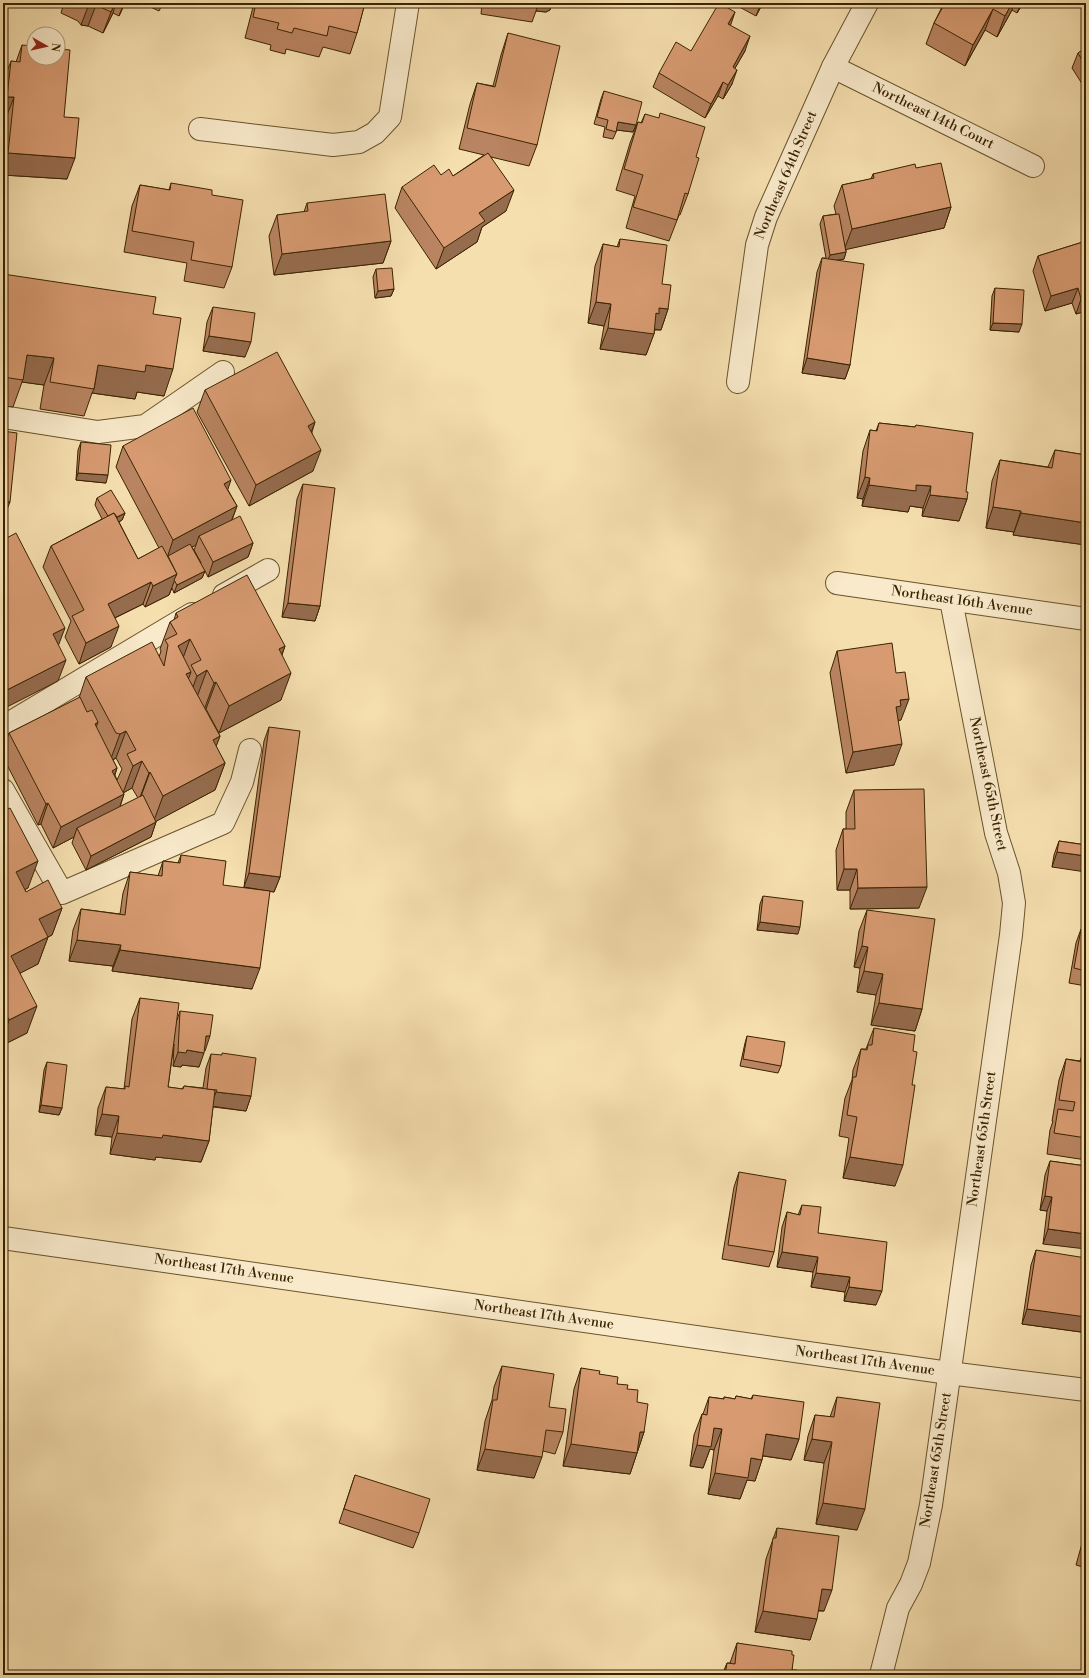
<svg xmlns="http://www.w3.org/2000/svg" width="1089" height="1678" viewBox="0 0 1089 1678" font-family="'Libre Bodoni',serif">
	<style>
		.lines { fill: none; stroke-linecap: round; stroke-linejoin: round }
		.minor-casing { stroke: #69532c; stroke-width: 24 }
		.minor { stroke: #f9eacb; stroke-width: 22 }
		.wall { fill: #b98461; stroke: #3a2401; fill-rule: evenodd }
		.shaded-wall { fill: #966c4f; stroke: #3a2401 }
		.building { fill: #d79a71; stroke: #3a2401 }
		.labels { text-anchor: middle; dominant-baseline: central; stroke-width: 3.5; stroke-linejoin: round; paint-order: stroke }
		.street-label { font-size: 14px; fill: #3a2401; stroke: #f9eacb }
	</style>
	<rect width="100%" height="100%" fill="#f6dfaf"/>
	<filter id="stains"><feTurbulence type="fractalNoise" baseFrequency=".005" numOctaves="4"/><feColorMatrix values="0 0 0 0 .2 0 0 0 0 .09 0 0 0 0 .02 0 0 0 .5 -.17"/></filter>
	<radialGradient id="worn" r=".72"><stop offset=".6" stop-color="#630" stop-opacity="0"/><stop offset="1" stop-color="#630" stop-opacity=".3"/></radialGradient>
	<g class="lines">
		<!-- minor casing -->
		<g class="minor-casing">
			<g id="minor">
				<polyline points="833,67 1033,166"/>
				<polyline points="200,129 333,145 359,142 375,133 390,117 408,3"/>
				<polyline points="738,382 757,245 766,217 833,67 867,3"/>
				<polyline points="3,417 98,432 145,426 223,372"/>
				<polyline points="837,583 1086,619"/>
				<polyline points="224,595 268,570"/>
				<polyline points="3,727 192,614"/>
				<polyline points="3,790 62,893 223,823 242,782 250,750"/>
				<polyline points="3,1238 949,1373 1086,1390"/>
				<polyline points="881,1675 898,1608 911,1584 919,1563 931,1505 1011,935 1014,903 1009,873 996,833 951,600"/>
			</g>
		</g>
		<!-- minor -->
		<use href="#minor" class="minor"/>
	</g>
	<!-- wall -->
	<g class="wall">
		<polygon points="64,3 125,3 119,16 113,13 103,33 88,26 81,25 78,21 61,13"/>
		<polygon points="142,3 163,3 159,11"/>
		<polygon points="254,3 365,3 357,33 350,54 323,47 319,57 286,49 285,54 270,50 271,45 245,38"/>
		<polygon points="482,3 552,3 550,10 546,12 536,11 532,22 481,14"/>
		<polygon points="732,3 763,3 756,16"/>
		<polygon points="944,3 1023,3 1017,13 1012,10 997,37 985,30 965,66 926,44 934,23"/>
		<polygon points="730,25 745,51 735,68 732,84 723,99 718,96 705,118 653,87 659,73"/>
		<polygon points="508,33 537,145 529,166 491,157 506,211 482,227 477,242 436,269 395,208 402,187 453,176 484,155 459,149 470,104 477,83 493,86 501,55"/>
		<polygon points="22,45 64,117 67,179 3,175 3,148 6,118 3,118 3,82 11,61 16,62"/>
		<polygon points="1086,48 1086,90 1072,68 1078,53"/>
		<polygon points="604,91 636,125 633,132 617,130 613,139 603,137 605,127 594,124 601,99"/>
		<polygon points="645,114 696,157 688,194 680,215 679,215 669,241 626,228 635,196 616,190 630,143 638,122 641,123"/>
		<polygon points="916,168 951,207 944,228 846,249 846,252 844,259 839,260 850,365 845,379 802,373 817,272 822,258 826,258 820,224 823,216 836,214 834,206 842,185 871,179 873,174"/>
		<polygon points="171,183 232,267 224,288 184,281 187,263 124,252 132,206 140,185 169,190"/>
		<polygon points="307,203 391,241 383,263 274,275 269,236 277,215 304,212"/>
		<polygon points="620,239 662,284 668,309 661,330 655,330 646,355 600,349 604,326 588,323 595,266 603,244 617,247"/>
		<polygon points="1086,241 1086,311 1076,314 1072,303 1045,311 1033,271 1038,256"/>
		<polygon points="376,269 394,289 391,296 375,298 373,277"/>
		<polygon points="3,274 153,314 164,396 137,392 135,399 92,393 84,416 40,409 44,385 22,382 13,407 3,406"/>
		<polygon points="995,288 1019,332 990,330 992,296"/>
		<polygon points="213,307 245,357 203,351 207,322"/>
		<polygon points="205,390 315,422 312,432 313,471 249,506 197,412"/>
		<polygon points="879,423 915,427 916,425 966,492 967,499 959,521 922,516 923,508 910,506 908,512 862,506 863,499 857,498 863,451 870,430 876,431"/>
		<polygon points="81,442 106,483 76,480 78,450"/>
		<path d="M123,446L228,490L237,506L232,520L253,543L248,557L208,577L205,571L202,578L174,593L172,588L169,595L145,607L143,604L115,618L111,647L79,664L65,637L71,621L43,567L51,546L102,519L95,505L97,498L125,513L122,520L119,522L138,559L159,548L116,467ZM196,545L194,550L201,563L192,547Z"/>
		<polygon points="1055,450 1086,455 1086,545 1013,535 1014,532 986,528 992,481 1000,460 1048,467"/>
		<polygon points="303,484 320,606 315,621 282,617 297,499"/>
		<path d="M176,613L285,646L282,655L281,700L219,733L206,709L205,710L220,736L216,746L225,763L215,790L156,821V822L151,837L86,870L72,843L74,837L53,848L41,824L38,825L3,757V750L9,733L79,698L86,677L159,657L161,651L160,649L170,622L174,620ZM116,758L122,769L117,780L115,775L117,768L113,760ZM132,788L138,798L120,807L124,794L123,793Z"/>
		<polygon points="837,651 901,720 898,720 894,765 846,773 830,673"/>
		<polygon points="269,727 280,877 274,892 244,887 264,741"/>
		<polygon points="854,790 919,908 850,909 850,890 837,890 836,850 843,829 846,829 846,812"/>
		<polygon points="3,811 28,888 25,889 26,892 62,908 52,935 48,937 38,964 20,973 27,1033 3,1045"/>
		<polygon points="1059,841 1086,845 1052,867 1054,855"/>
		<polygon points="181,855 223,885 252,989 112,971 113,966 69,961 73,930 81,909 120,914 123,893 130,872 158,876 163,861 178,863"/>
		<polygon points="763,896 798,934 757,930 760,904"/>
		<polygon points="867,910 922,1009 915,1031 871,1025 876,995 857,992 860,968 854,967 859,931"/>
		<polygon points="1081,929 1086,930 1086,986 1069,983 1076,943"/>
		<polygon points="140,998 177,1020 180,1011 205,1051 204,1051 199,1067 182,1065 181,1067 173,1066 174,1044 168,1087 182,1089 184,1086 203,1088 206,1068 211,1054 251,1096 246,1111 213,1107 209,1141 201,1162 156,1157 155,1160 110,1154 112,1137 95,1135 98,1108 106,1087 124,1089 132,1019"/>
		<polygon points="874,1028 895,1186 843,1178 849,1138 839,1136 845,1098 852,1080 853,1070 861,1049 866,1049"/>
		<polygon points="747,1036 781,1066 778,1073 740,1066 745,1043"/>
		<polygon points="1085,1046 1086,1046 1086,1160 1047,1154 1050,1130 1053,1121 1052,1121 1059,1080 1066,1059 1080,1061"/>
		<polygon points="47,1062 62,1108 59,1115 39,1112 44,1070"/>
		<polygon points="1050,1161 1086,1166 1043,1244 1047,1211 1040,1210 1045,1175"/>
		<polygon points="739,1172 774,1252 769,1267 722,1259 734,1187"/>
		<polygon points="802,1205 818,1233 876,1305 844,1301 845,1292 811,1287 813,1272 777,1267 782,1227 787,1212 798,1215"/>
		<polygon points="1036,1250 1082,1329 1081,1332 1022,1324 1031,1265"/>
		<polygon points="502,1366 549,1407 563,1432 555,1454 543,1451 534,1478 477,1470 485,1421 492,1400 494,1387"/>
		<polygon points="581,1368 599,1374 627,1389 637,1402 644,1432 630,1474 563,1466 574,1389"/>
		<polygon points="753,1395 799,1439 791,1460 763,1456 755,1481 747,1480 740,1499 708,1494 714,1450 710,1449 703,1468 690,1466 694,1435 702,1414 703,1414 709,1397 724,1399 724,1397 735,1399 736,1396 751,1399"/>
		<polygon points="837,1397 857,1530 816,1524 824,1463 804,1460 808,1436 815,1415 830,1417"/>
		<polygon points="355,1475 419,1533 413,1548 339,1523"/>
		<polygon points="777,1528 824,1611 818,1611 810,1640 755,1632 766,1559"/>
		<polygon points="1086,1529 1086,1568 1076,1565"/>
		<polygon points="737,1643 792,1655 792,1670 796,1675 722,1675 727,1663 730,1663"/>
	</g>
	<!-- shaded-wall -->
	<g class="shaded-wall">
		<polygon points="115,3 116,3 113,13 103,33 111,12"/>
		<polygon points="124,3 125,3 119,16"/>
		<polygon points="538,3 552,3 550,10 546,12 536,11"/>
		<polygon points="761,3 763,3 756,16"/>
		<polygon points="1012,3 1014,3 1012,10 997,37 1005,16"/>
		<polygon points="1021,3 1023,3 1017,13"/>
		<polygon points="89,4 96,5 88,26 81,25"/>
		<polygon points="993,9 985,30 965,66 973,45"/>
		<polygon points="735,12 730,27 728,24"/>
		<polygon points="750,36 745,51 727,82 733,67"/>
		<polygon points="737,70 732,84 723,99 728,85"/>
		<polygon points="723,82 718,96 705,118 711,104"/>
		<polygon points="7,97 14,97 6,118 3,118 3,109"/>
		<polygon points="618,122 636,125 633,132 616,130"/>
		<polygon points="8,153 75,158 67,179 3,175 3,167"/>
		<polygon points="514,190 506,211 482,227 477,242 436,269 444,248 479,213"/>
		<polygon points="951,207 944,228 844,250 852,229"/>
		<polygon points="391,241 383,263 274,275 282,254"/>
		<polygon points="846,252 844,259 827,262 830,255"/>
		<polygon points="1078,288 1072,303 1045,311 1051,296"/>
		<polygon points="394,289 391,296 375,298 378,291"/>
		<polygon points="1086,298 1086,311 1076,314 1081,299"/>
		<polygon points="596,302 611,304 604,326 588,323"/>
		<polygon points="659,308 668,309 661,330 653,329 654,334 646,355 600,349 608,328 656,313"/>
		<polygon points="993,323 1022,324 1019,332 990,330"/>
		<polygon points="209,336 251,342 245,357 203,351"/>
		<polygon points="27,355 54,358 44,385 22,382"/>
		<polygon points="807,358 850,365 845,379 802,373"/>
		<polygon points="98,365 146,365 173,369 164,396 137,392 135,399 92,393 94,389"/>
		<polygon points="315,422 307,443 308,426"/>
		<polygon points="321,450 313,471 249,506 256,485"/>
		<polygon points="78,473 108,475 106,483 76,480"/>
		<polygon points="865,477 870,478 863,499 857,498"/>
		<polygon points="231,480 224,501 224,484"/>
		<polygon points="869,485 916,485 931,486 923,508 910,506 908,512 862,506"/>
		<polygon points="930,495 967,499 959,521 922,516"/>
		<polygon points="3,501 10,502 4,517 3,516"/>
		<polygon points="237,506 229,527 199,536 196,545 166,561 173,540"/>
		<polygon points="993,507 1021,511 1014,532 986,528"/>
		<polygon points="125,513 122,520 108,528 111,521"/>
		<polygon points="1021,513 1086,523 1086,545 1013,535"/>
		<polygon points="253,543 248,557 208,577 213,562"/>
		<polygon points="205,571 202,578 174,593 177,585"/>
		<polygon points="177,574 169,595 145,607 153,586"/>
		<polygon points="151,582 143,604 100,625 108,604"/>
		<polygon points="288,603 320,606 315,621 282,617"/>
		<polygon points="119,626 111,647 79,664 86,643"/>
		<polygon points="65,628 57,649 53,634"/>
		<polygon points="190,639 180,666 178,646"/>
		<polygon points="285,646 275,673 279,649"/>
		<polygon points="66,660 58,681 3,709 3,692"/>
		<polygon points="207,670 197,697 187,703 197,676"/>
		<polygon points="191,672 181,699 186,674"/>
		<polygon points="291,673 281,700 219,733 229,706"/>
		<polygon points="216,682 206,709 204,710 214,683"/>
		<polygon points="909,699 901,720 896,721 896,707 900,700"/>
		<polygon points="98,722 91,743 95,724"/>
		<polygon points="126,731 116,758 110,761 120,734"/>
		<polygon points="220,736 210,763 213,740"/>
		<polygon points="902,744 894,765 846,773 853,752"/>
		<polygon points="142,761 132,788 123,793 133,766"/>
		<polygon points="225,763 215,790 153,823 163,796"/>
		<polygon points="117,768 109,789 112,771"/>
		<polygon points="150,772 140,799 139,800 149,773"/>
		<polygon points="124,794 117,815 77,828 74,837 53,848 61,827"/>
		<polygon points="48,803 41,824 38,825 46,804"/>
		<polygon points="156,822 151,837 86,870 91,856"/>
		<polygon points="1057,852 1086,856 1086,872 1052,867"/>
		<polygon points="38,861 28,888 6,899 16,872"/>
		<polygon points="844,869 857,869 850,890 837,890"/>
		<polygon points="249,873 280,877 274,892 244,887"/>
		<polygon points="927,887 919,908 850,909 858,888"/>
		<polygon points="62,908 52,935 29,946 39,919"/>
		<polygon points="760,922 800,927 798,934 757,930"/>
		<polygon points="48,937 38,964 3,982 11,956"/>
		<polygon points="77,940 121,945 113,966 69,961"/>
		<polygon points="862,946 868,947 860,968 854,967"/>
		<polygon points="120,950 260,968 252,989 112,971"/>
		<polygon points="864,971 883,974 876,995 857,992"/>
		<polygon points="879,1003 922,1009 915,1031 871,1025"/>
		<polygon points="37,1006 27,1033 3,1045 3,1038 9,1020"/>
		<polygon points="206,1036 210,1036 205,1051 201,1050"/>
		<polygon points="187,1050 204,1053 199,1067 182,1065 181,1067 173,1066 178,1052"/>
		<polygon points="216,1092 251,1096 246,1111 211,1106"/>
		<polygon points="41,1105 62,1108 59,1115 39,1112"/>
		<polygon points="102,1114 119,1116 112,1137 95,1135"/>
		<polygon points="117,1133 163,1135 209,1141 201,1162 156,1157 155,1160 110,1154"/>
		<polygon points="850,1157 903,1165 895,1186 843,1178"/>
		<polygon points="1045,1196 1052,1197 1047,1211 1040,1210"/>
		<polygon points="1048,1229 1086,1234 1086,1249 1043,1244"/>
		<polygon points="782,1252 818,1257 813,1272 777,1267"/>
		<polygon points="816,1273 850,1277 845,1292 811,1287"/>
		<polygon points="849,1287 882,1291 876,1305 844,1301"/>
		<polygon points="1027,1309 1086,1315 1086,1330 1082,1329 1081,1332 1022,1324"/>
		<polygon points="714,1428 722,1429 714,1450 710,1449 703,1468 690,1466 697,1445"/>
		<polygon points="640,1432 644,1432 630,1474 563,1466 571,1444"/>
		<polygon points="766,1434 799,1439 791,1460 758,1455"/>
		<polygon points="812,1439 832,1442 824,1463 804,1460"/>
		<polygon points="485,1449 542,1457 534,1478 477,1470"/>
		<polygon points="751,1458 762,1460 755,1481 747,1480 740,1499 708,1494 715,1473"/>
		<polygon points="823,1503 865,1509 857,1530 816,1524"/>
		<polygon points="822,1589 832,1590 824,1611 814,1610"/>
		<polygon points="763,1611 817,1619 810,1640 755,1632"/>
	</g>
	<!-- building -->
	<g class="building">
		<polygon points="88,3 115,3 111,12 96,5 89,4"/>
		<polygon points="256,3 365,3 357,33 329,26 327,36 294,28 292,33 277,29 279,23 253,17"/>
		<polygon points="719,3 735,12 728,24 750,36 733,67 737,70 728,85 723,82 711,104 659,73 676,42 691,51"/>
		<polygon points="945,3 1012,3 1005,16 993,9 973,45 934,23"/>
		<polygon points="508,33 560,46 537,145 467,128 477,83 495,87"/>
		<polygon points="22,45 34,46 34,58 58,58 58,49 70,50 64,117 79,118 75,158 8,153 14,97 7,97 11,61 20,62"/>
		<polygon points="1086,48 1086,67 1078,53"/>
		<polygon points="604,91 642,102 636,125 618,122 616,132 606,129 608,120 597,117"/>
		<polygon points="660,113 705,127 696,157 699,158 688,194 685,193 677,220 633,207 643,175 624,169 638,122 642,123 645,114 659,118"/>
		<polygon points="488,153 514,190 479,213 485,221 444,248 402,187 434,165 441,175 449,169 453,176"/>
		<polygon points="941,163 951,207 852,229 842,185 874,178 873,174 915,164 916,168"/>
		<polygon points="171,183 212,190 212,195 243,200 232,267 191,260 194,242 132,231 140,185 170,190"/>
		<polygon points="385,194 391,241 282,254 277,215 308,211 307,203"/>
		<polygon points="839,214 846,252 830,255 823,216"/>
		<polygon points="620,239 667,245 662,284 671,285 668,309 659,308 659,314 656,313 654,334 608,328 611,304 596,302 603,244 619,247"/>
		<polygon points="1086,241 1086,298 1081,299 1078,288 1051,296 1038,256"/>
		<polygon points="822,258 864,264 850,365 807,358"/>
		<polygon points="392,268 394,289 378,291 376,269"/>
		<polygon points="3,274 156,297 153,314 181,318 173,369 146,365 145,372 98,365 94,389 50,382 54,358 27,355 23,380 3,377"/>
		<polygon points="995,288 1024,290 1022,324 993,323"/>
		<polygon points="213,307 255,313 251,342 209,336"/>
		<polygon points="277,352 315,422 308,426 321,450 256,485 205,390"/>
		<polygon points="193,408 231,480 224,484 237,506 173,540 123,446"/>
		<polygon points="879,423 915,427 916,425 973,433 966,492 968,492 967,499 930,495 931,486 916,485 916,491 869,485 870,478 865,477 870,430 877,431"/>
		<polygon points="3,431 17,433 10,502 3,501"/>
		<polygon points="81,442 111,445 108,475 78,473"/>
		<polygon points="1055,450 1086,455 1086,523 1021,513 1021,511 993,507 1000,460 1052,468"/>
		<polygon points="303,484 335,488 320,606 288,603"/>
		<polygon points="111,490 125,513 117,517 114,513 108,516 97,498"/>
		<polygon points="114,513 138,559 162,546 177,574 153,586 151,582 108,604 119,626 86,643 72,616 84,610 51,546"/>
		<polygon points="240,516 253,543 213,562 199,536"/>
		<polygon points="16,533 65,628 53,634 66,660 3,692 3,540"/>
		<polygon points="190,544 205,571 177,585 174,580 177,574 168,556"/>
		<polygon points="247,575 285,646 279,649 291,673 229,706 216,682 214,683 207,670 197,676 191,665 201,660 190,639 178,646 191,672 186,674 220,736 213,740 225,763 163,796 150,772 149,773 142,761 133,766 127,754 136,750 126,731 120,734 116,733 86,677 152,642 164,666 168,645 165,640 177,634 170,622 178,617 176,613"/>
		<polygon points="892,643 896,673 905,672 909,699 900,700 901,706 896,707 902,744 853,752 837,651"/>
		<polygon points="80,697 87,712 92,710 98,722 95,724 117,768 112,771 124,794 61,827 48,803 46,804 9,733"/>
		<polygon points="269,727 300,731 280,877 249,873"/>
		<polygon points="924,789 927,887 858,888 857,869 844,869 843,829 855,829 854,790"/>
		<polygon points="143,795 156,822 91,856 77,828"/>
		<polygon points="10,808 38,861 16,872 26,892 48,880 62,908 39,919 48,937 11,956 37,1006 9,1020 3,1008 3,811"/>
		<polygon points="1059,841 1086,845 1086,856 1057,852"/>
		<polygon points="181,855 226,861 223,885 270,891 260,968 120,950 121,945 77,940 81,909 125,915 130,872 162,876 163,861 180,863"/>
		<polygon points="763,896 803,901 800,927 760,922"/>
		<polygon points="867,910 935,919 922,1009 879,1003 883,974 864,971 868,947 862,946"/>
		<polygon points="1081,929 1086,930 1086,971 1074,968"/>
		<polygon points="140,998 179,1003 168,1087 183,1089 184,1086 215,1090 209,1141 163,1135 162,1138 117,1133 119,1116 102,1114 106,1087 125,1089 125,1086 129,1087"/>
		<polygon points="180,1011 213,1015 210,1036 206,1036 204,1053 187,1050 186,1053 178,1052"/>
		<polygon points="874,1028 915,1035 913,1051 917,1052 912,1085 915,1085 903,1165 850,1157 857,1117 847,1115 853,1077 856,1077 861,1049 867,1050 868,1045 872,1045"/>
		<polygon points="747,1036 785,1042 781,1066 743,1059"/>
		<polygon points="1085,1046 1086,1046 1086,1138 1054,1133 1058,1109 1073,1111 1075,1102 1059,1100 1066,1059 1083,1062"/>
		<polygon points="222,1053 256,1058 251,1096 216,1092 217,1090 207,1089 211,1054 222,1055"/>
		<polygon points="47,1062 67,1065 62,1108 41,1105"/>
		<polygon points="1050,1161 1086,1166 1086,1234 1048,1229 1052,1197 1045,1196"/>
		<polygon points="739,1172 786,1180 774,1252 728,1245"/>
		<polygon points="802,1205 821,1207 818,1233 887,1242 882,1291 849,1287 850,1277 816,1273 818,1257 782,1252 787,1212 800,1215"/>
		<polygon points="1036,1250 1086,1258 1086,1317 1027,1309"/>
		<polygon points="502,1366 554,1374 549,1407 566,1409 563,1432 546,1430 542,1457 485,1449 493,1400 497,1400"/>
		<polygon points="581,1368 600,1371 599,1374 618,1377 617,1384 628,1385 627,1389 638,1390 637,1402 648,1404 644,1432 640,1432 637,1453 571,1444"/>
		<polygon points="753,1395 804,1402 799,1439 766,1434 762,1460 751,1458 748,1478 715,1473 722,1429 714,1428 711,1447 697,1445 702,1414 707,1415 709,1397 724,1399 724,1397 735,1399 736,1396 752,1399"/>
		<polygon points="837,1397 880,1403 865,1509 823,1503 832,1442 812,1439 815,1415 834,1417"/>
		<polygon points="355,1475 430,1499 419,1533 344,1509"/>
		<polygon points="777,1528 839,1536 832,1590 822,1589 817,1619 763,1611 773,1538 776,1538"/>
		<polygon points="1086,1537 1086,1545 1084,1544"/>
		<polygon points="737,1643 792,1651 792,1655 794,1655 792,1670 797,1670 796,1675 725,1675 727,1663 735,1664"/>
	</g>
	<g class="labels">
		<!-- street labels -->
		<g class="street-label">
			<text transform="translate(933 116) rotate(26)">Northeast 14th Court</text>
			<text transform="translate(786 175) rotate(-67)">Northeast 64th Street</text>
			<text transform="translate(962 601) rotate(8)">Northeast 16th Avenue</text>
			<text transform="translate(988 784) rotate(78)">Northeast 65th Street</text>
			<text transform="translate(982 1139) rotate(-82)">Northeast 65th Street</text>
			<text transform="translate(224 1269) rotate(8)">Northeast 17th Avenue</text>
			<text transform="translate(544 1315) rotate(8)">Northeast 17th Avenue</text>
			<text transform="translate(865 1361) rotate(8)">Northeast 17th Avenue</text>
			<text transform="translate(936 1460) rotate(-81)">Northeast 65th Street</text>
		</g>
	</g>
	<!-- margin -->
	<rect width="1089" height="1678" fill="none" stroke="#f6dfaf" stroke-width="16"/>
	<rect x="4" y="4" width="1081" height="1670" fill="none" stroke="#3a2401" stroke-width="2"/>
	<rect x="8" y="8" width="1073" height="1662" fill="none" stroke="#3a2401"/>
	<!-- north arrow -->
	<g transform="translate(46 46) rotate(98)"><circle r="19" fill="#f9eacb" stroke="#ad9b7a"/>
	<path d="M0-3L7 15L0 10L-7 15Z" fill="#8f2418"/>
	<text y="-6" font-size="11" font-weight="bold" text-anchor="middle" fill="#3a2401">N</text>
	</g>
	<rect width="100%" height="100%" filter="url(#stains)"/>
	<rect width="100%" height="100%" fill="url(#worn)"/>
</svg>
